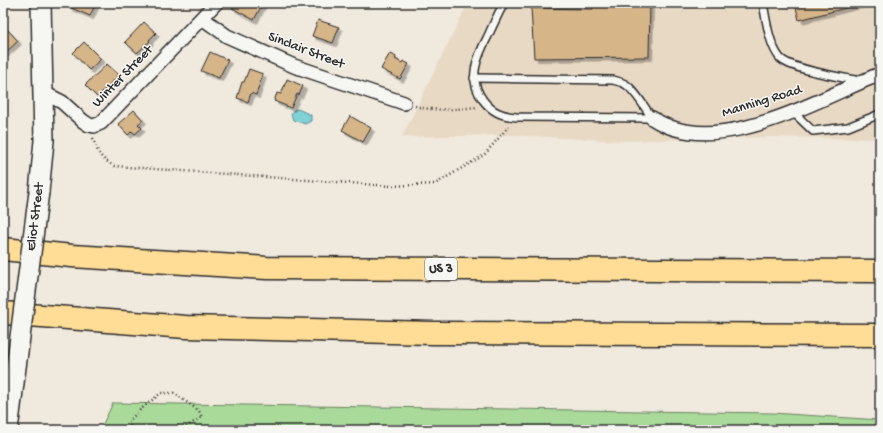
<svg xmlns="http://www.w3.org/2000/svg" width="883" height="433" viewBox="0 0 883 433" font-family="'Gochi Hand',sans-serif">
	<style>
		.built { fill: #e8d9c4 }
		.green { fill: #a9da9a; stroke: #6a8262 }
		.water { fill: #7fd1d6; stroke: #5d8f92 }
		.building { fill: #d6b589; stroke: #2b2b2b; filter: url(#shadow) }
		.lines { fill: none; stroke-linecap: round; stroke-linejoin: round }
		.lane-casing { stroke: #2b2b2b; stroke-width: 10 }
		.street-casing { stroke: #2b2b2b; stroke-width: 16 }
		.secondary-casing { stroke: #2b2b2b; stroke-width: 22 }
		.highway-casing { stroke: #2b2b2b; stroke-width: 25 }
		.path { stroke: #2b2b2b; stroke-width: 2.5; stroke-dasharray: 1 3; stroke-linecap: butt }
		.lane { stroke: #f6f6f2; stroke-width: 7 }
		.street { stroke: #f6f6f2; stroke-width: 13 }
		.secondary { stroke: #f6f6f2; stroke-width: 19 }
		.highway { stroke: #ffdd96; stroke-width: 22 }
		.secondary-bridge-casing { stroke: #2b2b2b; stroke-width: 22; stroke-linecap: butt }
		.secondary-bridge { stroke: #f6f6f2; stroke-width: 19 }
		.labels { text-anchor: middle; dominant-baseline: central; stroke-width: 3; stroke-linejoin: round; paint-order: stroke }
		.shield { fill: #f6f6f2; stroke: #686867; stroke-width: 1 }
		.shield-label { font-size: 13px; font-weight: bold; fill: #2b2b2b }
		.street-label { font-size: 14px; fill: #2b2b2b; stroke: #f6f6f2 }
	</style>
	<defs>
		<filter id="shadow"><feDropShadow dx="3.5" dy="3.5" stdDeviation="0" flood-color="#0004"/></filter>
	</defs>
	<rect width="100%" height="100%" fill="#f0e9dd"/>
	<filter id="ink" filterUnits="userSpaceOnUse"><feTurbulence type="fractalNoise" baseFrequency=".025" numOctaves="2"/><feDisplacementMap in="SourceGraphic" scale="8" xChannelSelector="R" yChannelSelector="G"/><feConvolveMatrix kernelMatrix="1 2 1 2 8 2 1 2 1" color-interpolation-filters="sRGB"/></filter>
	<g filter="url(#ink)">
		<!-- built -->
		<polygon class="built" points="468,3 880,3 880,139 769,137 622,141 511,135 402,137"/>
		<!-- green -->
		<polygon class="green" points="113,403 772,413 880,420 880,430 100,430"/>
		<!-- water -->
		<polygon class="water" points="298,109 311,115 311,121 305,124 293,120 291,114 294,110"/>
		<!-- building -->
		<g class="building">
			<polygon points="70,3 96,3 90,16 69,7"/>
			<polygon points="235,3 263,3 254,20 232,8"/>
			<polygon points="592,3 650,3 649,57 534,58 531,8 593,9"/>
			<polygon points="795,3 865,3 799,20"/>
			<polygon points="318,20 339,27 333,43 312,36"/>
			<polygon points="144,22 156,33 149,40 150,41 137,53 125,42"/>
			<polygon points="7,29 18,41 3,55 3,33"/>
			<polygon points="84,42 101,59 89,70 73,53"/>
			<polygon points="210,52 228,60 219,78 201,71"/>
			<polygon points="390,53 396,57 395,59 402,63 403,61 409,64 400,79 381,69"/>
			<polygon points="107,64 119,75 97,97 85,85"/>
			<polygon points="249,69 263,74 256,95 251,93 248,102 237,98 242,82 244,82"/>
			<polygon points="287,79 303,86 299,95 297,94 291,108 274,101 277,93 281,94"/>
			<polygon points="134,110 143,120 138,124 142,128 135,134 132,131 128,135 118,124"/>
			<polygon points="350,116 371,128 363,142 342,130"/>
		</g>
		<g class="lines">
			<!-- lane casing -->
			<g class="lane-casing">
				<g id="lane">
					<path d="M504,3C498,14 493,25 488,36C477,57 467,79 483,100C492,112 502,116 517,117L652,118"/>
					<path d="M763,3C766,19 769,45 780,58C791,70 842,77 859,81"/>
					<path d="M474,78L613,80C617,81 621,82 625,84C635,90 645,108 652,118"/>
					<polyline points="793,112 813,131 848,127 880,114"/>
				</g>
			</g>
			<!-- street casing -->
			<g class="street-casing">
				<g id="street">
					<polyline points="202,18 227,36 294,66 404,103"/>
					<polyline points="44,93 62,102 83,121 89,125 94,126 101,123 216,3"/>
					<path d="M652,118C716,161 817,99 880,74"/>
				</g>
			</g>
			<!-- secondary casing -->
			<g class="secondary-casing">
				<g id="secondary">
					<polyline points="39,192 44,141 41,3"/>
					<polyline points="8,430 15,375"/>
				</g>
			</g>
			<!-- highway casing -->
			<g class="highway-casing">
				<g id="highway">
					<polyline points="3,249 72,256 267,268 880,271"/>
					<polyline points="3,313 186,327 433,333 880,335"/>
				</g>
			</g>
			<!-- path -->
			<g class="path">
				<path d="M415,106C435,112 456,109 477,107"/>
				<path d="M93,138C99,155 99,157 114,166L391,186L435,184L484,155L509,126"/>
				<polyline points="131,430 129,421 140,410 161,393 174,393 199,411 202,417 181,430"/>
			</g>
			<!-- lane -->
			<use href="#lane" class="lane"/>
			<!-- street -->
			<use href="#street" class="street"/>
			<!-- secondary -->
			<use href="#secondary" class="secondary"/>
			<!-- highway -->
			<use href="#highway" class="highway"/>
			<!-- secondary-bridge casing -->
			<g class="secondary-bridge-casing">
				<polyline id="secondary-bridge" points="15,375 39,192"/>
			</g>
			<!-- secondary-bridge -->
			<use href="#secondary-bridge" class="secondary-bridge"/>
		</g>
	</g>
	<g class="labels">
		<!-- shield labels -->
		<rect class="shield" x="425" y="258" width="32" height="22" rx="3"/>
		<g class="shield-label">
			<text x="441" y="269">US 3</text>
		</g>
		<!-- street labels -->
		<g class="street-label">
			<text transform="translate(306 51) rotate(21)">Sinclair Street</text>
			<text transform="translate(123 77) rotate(-46)">Winter Street</text>
			<text transform="translate(762 102) rotate(-17)">Manning Road</text>
			<text transform="translate(36 217) rotate(-83)">Eliot Street</text>
		</g>
	</g>
	<!-- margin -->
	<rect width="883" height="433" fill="none" stroke="#f6f6f2" stroke-width="16"/>
	<rect x="8" y="8" width="867" height="417" fill="none" stroke="#2b2b2b" stroke-width="1.5" filter="url(#ink)"/>
</svg>
